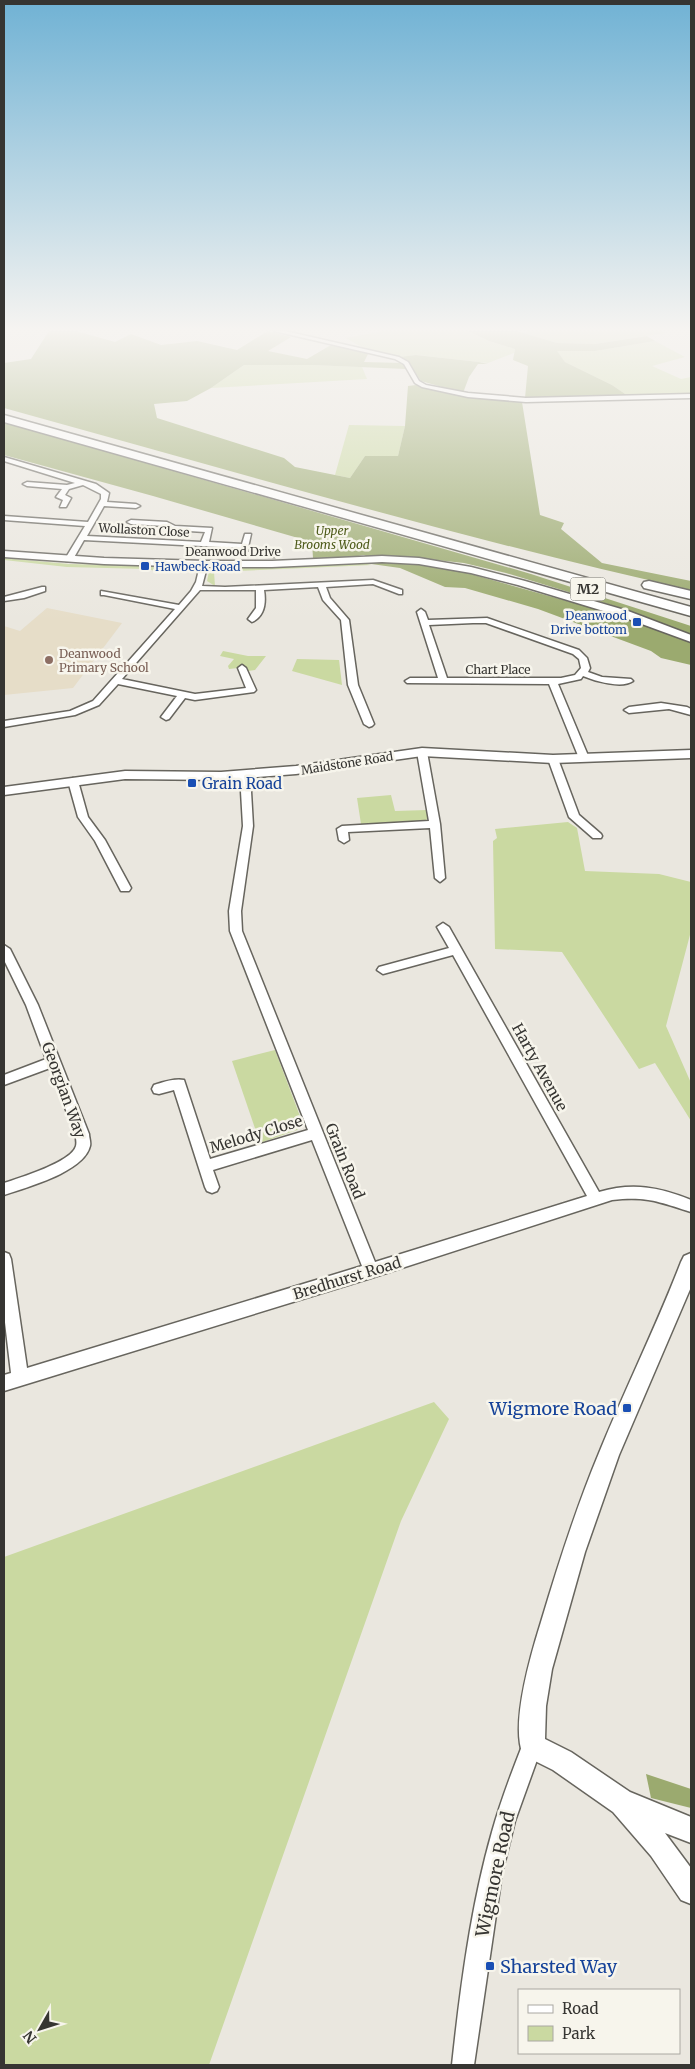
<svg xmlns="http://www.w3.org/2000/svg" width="695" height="2069" viewBox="0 0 695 2069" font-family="Merriweather,serif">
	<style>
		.education { fill: #e6ddc8 }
		.green { fill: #cad9a1 }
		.forest { fill: #9baa6f }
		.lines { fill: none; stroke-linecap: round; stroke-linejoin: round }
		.minor-casing { stroke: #67655e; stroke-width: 3 }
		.tertiary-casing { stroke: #67655e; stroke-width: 3 }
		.motorway-casing { stroke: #67655e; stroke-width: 3 }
		.minor { fill: #fff; fill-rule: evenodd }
		.tertiary { fill: #fff; fill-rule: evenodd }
		.motorway { fill: #fff; fill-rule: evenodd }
		.transit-dot { fill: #1a4fb4; stroke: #f7f5ec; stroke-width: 2 }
		.education-dot { fill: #8d6e63; stroke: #f7f5ec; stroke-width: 2 }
		.labels { text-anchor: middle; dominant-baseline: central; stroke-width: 5; stroke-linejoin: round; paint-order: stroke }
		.far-street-label { font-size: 12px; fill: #363532; stroke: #f7f5ec }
		.far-park-label { font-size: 12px; font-style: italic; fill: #4e5b1a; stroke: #f7f5ec }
		.far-transit-label { font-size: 12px; fill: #164399; stroke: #f7f5ec; text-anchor: start }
		.far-education-label { font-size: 12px; fill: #785e54; stroke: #f7f5ec; text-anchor: start }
		.shield { fill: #f7f5ec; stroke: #706f6a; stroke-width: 1 }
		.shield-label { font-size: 14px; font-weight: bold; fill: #363532 }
		.transit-label { font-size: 15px; fill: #164399; stroke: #f7f5ec; text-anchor: start }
		.street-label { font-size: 15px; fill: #363532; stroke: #f7f5ec }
		.near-transit-label { font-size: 18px; fill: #164399; stroke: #f7f5ec; text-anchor: end }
		.near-street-label { font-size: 18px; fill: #363532; stroke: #f7f5ec }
	</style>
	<rect width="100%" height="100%" fill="#eae7df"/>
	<!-- education -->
	<polygon class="education" points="47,608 122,623 73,688 4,695 4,626 20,631"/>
	<!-- green -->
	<g class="green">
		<polygon points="383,331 468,331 489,341 515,349 514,353 488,363 417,355 399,357 365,349 346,338"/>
		<polygon points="528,331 663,331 665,333 595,344 557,343 523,333"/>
		<polygon points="655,341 685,357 652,366 681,379 691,377 691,394 631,398 612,385 565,362 556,351 595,351"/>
		<polygon points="244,365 313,365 362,367 367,379 211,388"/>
		<polygon points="349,425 405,426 398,456 365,456 350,478 335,475"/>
		<polygon points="4,558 69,564 192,567 197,570 167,569 164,573 147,569 67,567 4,560"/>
		<polygon points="357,562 372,565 214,572 215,586 207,581 209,571 216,568 263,568"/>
		<polygon points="223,651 248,656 266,656 255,670 248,671 247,667 229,669 228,666 234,659 220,656"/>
		<polygon points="297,659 339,660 342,685 292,671"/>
		<polygon points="391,795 395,811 427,810 428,818 425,821 361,824 357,798"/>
		<polygon points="568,822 577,828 585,871 659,874 691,882 691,931 666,1026 691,1083 691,1121 655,1063 639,1069 562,952 495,949 493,841 497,838 495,829"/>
		<polygon points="275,1050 303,1124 297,1130 260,1143 232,1061"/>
		<polygon points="434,1402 449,1419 401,1521 209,2065 4,2065 4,1557"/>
	</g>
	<!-- forest -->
	<g class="forest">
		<path d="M49,331H76L115,342L131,334L161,345L197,341L237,350L268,331L291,337L268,351L307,359L331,345L369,352L364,362L403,363L406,369L313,365H244L211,388L187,401L154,404L157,418L284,458L295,467L350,478L365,456H398L405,426L408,386L416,385L456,395L522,402L540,515L564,523L561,529L602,563L691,581V590C460,538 232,471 4,408V363L31,359Z"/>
		<polygon points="468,331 517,331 557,343 595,344 647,336 655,341 595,351 557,351 565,362 612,385 631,398 525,398 528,366 513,360 515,349 489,341"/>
		<polygon points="416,355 479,362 488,364 478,364 469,377 463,393 421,381 411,366 399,357"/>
		<polygon points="4,422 531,574 691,626 691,635 621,608 506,573 464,563 418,558 368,557 364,555 352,557 313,558 312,542 153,496 4,455"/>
		<polygon points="357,562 420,564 460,571 613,614 691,643 691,665 661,658 651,651 538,609 465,588 445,587 400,568"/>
		<polygon points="646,1774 691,1789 691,1808 651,1798"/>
	</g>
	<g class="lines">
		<!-- minor casing -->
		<g class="minor-casing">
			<g id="minor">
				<polygon points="274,331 285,331 399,357 408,362 419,381 426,385 468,393 526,398 691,394 691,398 526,402 468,397 422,387 415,383 404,364 395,359"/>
				<polygon points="4,457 96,484 109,493 107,502 136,504 140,506 136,508 104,506 87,536 201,542 205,532 173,530 165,526 131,524 127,522 131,520 167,522 175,526 212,528 209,542 242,544 245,534 251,534 247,552 275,553 279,555 275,557 243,556 239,554 241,548 84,540 72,561 66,561 65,559 85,526 4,520 4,516 88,522 101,499 101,494 83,485 69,489 65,495 71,498 66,507 60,507 63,500 56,497 62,489 27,486 23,484 27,482 67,485 75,483 4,461"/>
				<path d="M201,561L208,563L202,586L225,587L373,580L402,590V594H399L373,584L326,587L330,598L349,620L358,685L374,724L372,726L369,727L364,724L348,685L341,620L323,600L318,587L264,590C266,602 265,616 252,622L248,619L256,608V590H200L122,679L195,694L246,688L238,668L242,665L246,668L256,690L254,692L195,700L185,698L169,719L166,720L161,717L177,696L118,684L99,705L75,715L4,727V721L70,711L93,701L175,609L104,595H101V591L179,605L191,591L196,582Z"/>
				<polygon points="42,587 45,587 45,591 24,598 4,601 4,597"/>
				<path d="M421,609L425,612L428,620L487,618L579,650L587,658L590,668L588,672L602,677L631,679L633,681C622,689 595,681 583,676L581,679L558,684L589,758L587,760L584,761L579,758L549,684L407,683L405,681L410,678H438L417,612ZM473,623H486L573,654L579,659L581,668L575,675L561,678H447L429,625Z"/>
				<polygon points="661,703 687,707 691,709 691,715 669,709 629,713 624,710 629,707"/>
				<polygon points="422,749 427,752 440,824 445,878 440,882 435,878 430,828 348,832 349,840 344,843 339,840 337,829 342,826 429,821 417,752"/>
				<polygon points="553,756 558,759 579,815 601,834 602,836 601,838 593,838 569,817 548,759"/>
				<path d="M245,771L250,774L253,826L241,911L242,931L375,1262L587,1196L453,955L383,974L377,970L379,967L449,948L437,927L443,923L449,927L599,1192C632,1182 660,1187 691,1200V1212C659,1202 647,1196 612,1200L371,1278L4,1391V1375L11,1373L4,1314V1252L9,1254L11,1259L27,1368L362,1266L312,1140L213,1170L219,1187L217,1191L212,1193L207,1191L205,1187L174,1090L159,1094L154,1093L152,1089L154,1085C163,1082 175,1078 184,1080L210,1159L308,1130L230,931L229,911L243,826L240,774Z"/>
				<polygon points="73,778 78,781 88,817 105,840 131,888 129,891 121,891 95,841 78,817 68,781"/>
				<path d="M4,945L10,949L38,1005L89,1134C89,1138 91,1142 90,1146C84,1172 27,1187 4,1195V1183C19,1178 72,1162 76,1146C77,1142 76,1138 75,1134L50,1068L4,1085V1075L46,1059L26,1005L4,960Z"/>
				<path d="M532,1736L539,1739L542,1746L515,1821L502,1874L474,2065H452C460,1990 471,1905 492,1832C500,1803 511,1774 522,1746L525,1739Z"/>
			</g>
		</g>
		<!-- tertiary casing -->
		<g class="tertiary-casing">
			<g id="tertiary">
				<polygon points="4,551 104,558 205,561 272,561 382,556 419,558 471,567 525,581 628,611 691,635 691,642 620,616 518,585 471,573 419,564 382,562 272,567 205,567 104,564 4,557"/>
				<polygon points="422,748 553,755 691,750 691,758 553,763 422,756 296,774 221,780 125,779 4,795 4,787 125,771 221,772 296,766"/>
				<path d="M691,1253V1287L619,1455L585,1552L552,1669L546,1706L545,1739L571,1752L630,1792L691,1817V1843L665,1833L691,1868V1904L681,1900L651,1856L613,1812L553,1770L523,1755C510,1724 531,1654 541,1622C558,1565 576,1508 599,1453C625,1389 656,1327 681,1262L684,1256Z"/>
			</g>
		</g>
		<!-- motorway casing -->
		<g class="motorway-casing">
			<g id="motorway">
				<polygon points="4,415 691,607 691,616 4,422"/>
				<polygon points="649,581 691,591 691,599 644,588 642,585 644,582"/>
			</g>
		</g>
		<!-- minor -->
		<use href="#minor" class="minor"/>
		<!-- tertiary -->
		<use href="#tertiary" class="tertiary"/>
		<!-- motorway -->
		<use href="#motorway" class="motorway"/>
	</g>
	<!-- sky -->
	<linearGradient id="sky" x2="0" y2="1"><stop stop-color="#70b2d4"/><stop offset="0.53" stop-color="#f6f4f1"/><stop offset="1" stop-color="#f6f4f1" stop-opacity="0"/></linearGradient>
	<rect width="695" height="621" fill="url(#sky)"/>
	<!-- markers -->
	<g class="transit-dot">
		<rect x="140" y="561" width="10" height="10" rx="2.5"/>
		<rect x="632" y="617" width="10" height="10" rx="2.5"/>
		<rect x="187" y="778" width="10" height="10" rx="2.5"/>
		<rect x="622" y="1403" width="10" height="10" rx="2.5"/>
		<rect x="485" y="1961" width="10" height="10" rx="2.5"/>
	</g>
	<circle class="education-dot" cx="49" cy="660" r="5"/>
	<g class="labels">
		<!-- far-street labels -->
		<g class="far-street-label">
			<text transform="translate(144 530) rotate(3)">Wollaston Close</text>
			<text x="233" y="551">Deanwood Drive</text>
			<text x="498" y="669">Chart Place</text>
			<text transform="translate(347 763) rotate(-9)">Maidstone Road</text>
		</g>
		<!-- far-park labels -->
		<g class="far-park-label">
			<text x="332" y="530">Upper<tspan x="332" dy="14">Brooms Wood</tspan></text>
		</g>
		<!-- far-transit labels -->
		<g class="far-transit-label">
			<text x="155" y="566">Hawbeck Road</text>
			<text x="627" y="615" text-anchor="end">Deanwood<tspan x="627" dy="14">Drive bottom</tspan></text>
		</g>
		<!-- far-education labels -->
		<g class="far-education-label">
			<text x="59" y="653">Deanwood<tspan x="59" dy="14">Primary School</tspan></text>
		</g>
		<!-- shield labels -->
		<rect class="shield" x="570.5" y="577.5" width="35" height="23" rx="4"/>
		<g class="shield-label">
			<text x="588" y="589">M2</text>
		</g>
		<!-- transit labels -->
		<g class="transit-label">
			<text x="202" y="783">Grain Road</text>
		</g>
		<!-- street labels -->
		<g class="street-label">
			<text transform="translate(540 1067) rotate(61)">Harty Avenue</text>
			<text transform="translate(64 1090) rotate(70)">Georgian Way</text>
			<text transform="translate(256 1134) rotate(-17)">Melody Close</text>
			<text transform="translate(345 1161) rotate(68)">Grain Road</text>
			<text transform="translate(347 1278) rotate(-17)">Bredhurst Road</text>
		</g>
		<!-- near-transit labels -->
		<g class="near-transit-label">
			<text x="617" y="1408">Wigmore Road</text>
			<text x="500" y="1966" text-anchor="start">Sharsted Way</text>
		</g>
		<!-- near-street labels -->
		<g class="near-street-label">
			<text transform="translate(495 1874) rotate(-78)">Wigmore Road</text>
		</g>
	</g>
	<!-- border -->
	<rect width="695" height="2069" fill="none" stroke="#363532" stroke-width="10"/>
	<!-- legend -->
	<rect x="518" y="1989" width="162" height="65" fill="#f7f5ec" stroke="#aaa8a2"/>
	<rect x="528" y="2005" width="25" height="8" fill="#ffffff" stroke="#aaa8a2"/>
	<text x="562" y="2014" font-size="15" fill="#363532">Road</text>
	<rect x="528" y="2026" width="25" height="15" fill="#cad9a1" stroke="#aaa8a2"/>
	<text x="562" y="2039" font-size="15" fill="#363532">Park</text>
	<!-- north arrow -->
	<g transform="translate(40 2029) rotate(231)" stroke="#f7f5ec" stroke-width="4" paint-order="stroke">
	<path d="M0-4L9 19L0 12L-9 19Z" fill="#363532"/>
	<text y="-8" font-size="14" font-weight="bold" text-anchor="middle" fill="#363532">N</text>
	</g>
</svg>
